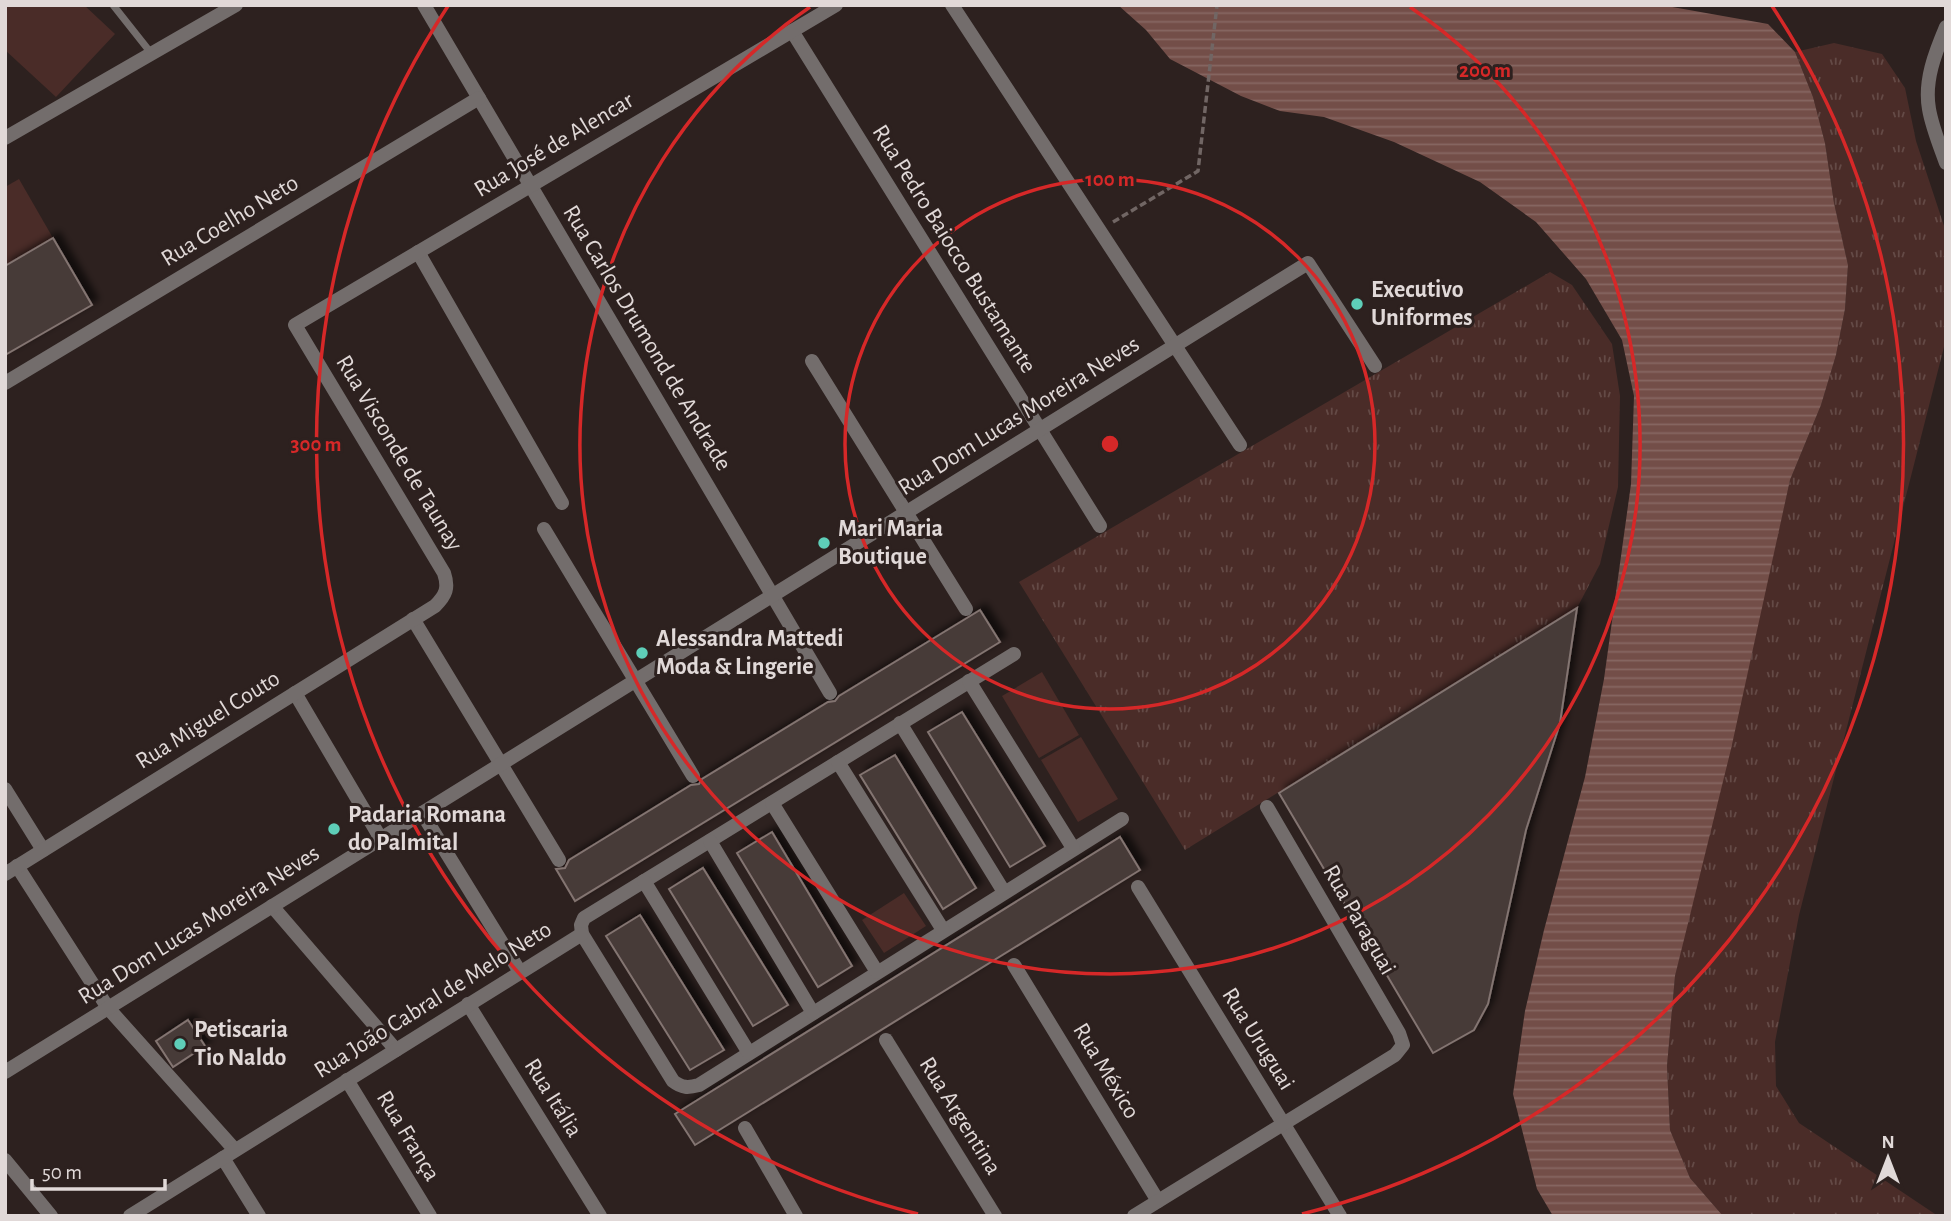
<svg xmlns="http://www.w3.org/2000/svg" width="1951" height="1221" viewBox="0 0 1951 1221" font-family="'Alegreya Sans',sans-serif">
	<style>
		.grass { fill: url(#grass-tufts) }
		.green { fill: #4a2c28 }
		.water { fill: url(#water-rules) }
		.building { fill: #473a38; stroke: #837471; stroke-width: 2; filter: url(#shadow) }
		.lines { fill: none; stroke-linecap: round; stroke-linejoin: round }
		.path { stroke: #716664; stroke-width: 3.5; stroke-dasharray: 7 3.5; stroke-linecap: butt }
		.service { stroke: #736d6c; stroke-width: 7 }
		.minor { stroke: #736d6c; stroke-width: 14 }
		.ring { fill: none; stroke: #d62828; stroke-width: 3.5 }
		.poi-dot { fill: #5eceb8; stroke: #2d211f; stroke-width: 2.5 }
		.labels { text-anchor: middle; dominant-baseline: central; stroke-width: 6; stroke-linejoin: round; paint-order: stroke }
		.street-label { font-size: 24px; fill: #e1d9d8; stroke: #2d211f }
		.poi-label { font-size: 24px; font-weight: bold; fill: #e1d9d8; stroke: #2d211f; text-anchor: start }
		.centre { fill: #d62828; stroke: #2d211f; stroke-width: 3.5 }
		.ring-label { font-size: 21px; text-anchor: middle; font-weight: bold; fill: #d62828; stroke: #2d211f; stroke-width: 6; stroke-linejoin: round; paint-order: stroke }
	</style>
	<defs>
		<pattern id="grass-tufts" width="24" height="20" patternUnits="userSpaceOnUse" patternTransform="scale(1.75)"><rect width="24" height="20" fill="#4a2c28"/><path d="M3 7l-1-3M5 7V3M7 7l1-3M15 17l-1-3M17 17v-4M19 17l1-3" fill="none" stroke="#644a46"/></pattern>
		<pattern id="water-rules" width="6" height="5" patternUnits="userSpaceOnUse" patternTransform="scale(1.75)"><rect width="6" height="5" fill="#734e48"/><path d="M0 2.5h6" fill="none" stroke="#876762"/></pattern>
		<filter id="shadow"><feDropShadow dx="6" dy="-6" stdDeviation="3.5" flood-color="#0009"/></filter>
	</defs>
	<rect width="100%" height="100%" fill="#2d211f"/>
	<!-- grass -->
	<g class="grass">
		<polygon points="1834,43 1882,54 1905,88 1916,141 1946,232 1946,339 1799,915 1775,1042 1776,1086 1799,1123 1938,1216 1723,1216 1690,1178 1670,1130 1667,1066 1675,976 1790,480 1821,405 1836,355 1845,309 1848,265 1834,203 1825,143 1813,97 1795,52"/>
		<polygon points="1550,272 1572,285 1612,344 1620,396 1618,487 1600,564 1577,608 1185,850 1019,582"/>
	</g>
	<!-- green -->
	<g class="green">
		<polygon points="5,5 84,5 115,34 56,97 5,50"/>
		<polygon points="19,179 53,238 5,266 5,187"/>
		<polygon points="1042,672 1079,735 1039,758 1002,696"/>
		<polygon points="1081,737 1118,799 1078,822 1041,760"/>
		<polygon points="904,893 926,926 884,953 862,920"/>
	</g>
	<!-- water -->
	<polygon class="water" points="1118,5 1661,5 1768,24 1795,52 1813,97 1825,143 1834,203 1848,265 1845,309 1836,355 1821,405 1790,480 1731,749 1675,976 1667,1066 1670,1130 1690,1178 1723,1216 1553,1216 1537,1189 1513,1094 1525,1011 1544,930 1585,777 1604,679 1631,484 1634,396 1622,340 1586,279 1536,222 1480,182 1394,142 1324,117 1280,111 1241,96 1170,59 1146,30"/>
	<!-- building -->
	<g class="building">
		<polygon points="53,238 92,305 5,355 5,266"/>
		<polygon points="1577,608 1560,723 1526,830 1488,1004 1474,1030 1433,1053 1279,793"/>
		<polygon points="980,610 1000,642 575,901 556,869 565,868 569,860 595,844 691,785 699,784 702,779 828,702 835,701 839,696"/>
		<polygon points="962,712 1045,846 1010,867 928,732"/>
		<polygon points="895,755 976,888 943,909 860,775"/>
		<polygon points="772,832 852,966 818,987 737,853"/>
		<polygon points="1120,837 1140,870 695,1145 675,1114"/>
		<polygon points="703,868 788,1005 753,1026 669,889"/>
		<polygon points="640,915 724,1050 690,1070 606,936"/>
		<polygon points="188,1020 205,1046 173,1067 156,1041"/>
	</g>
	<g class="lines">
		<!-- path -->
		<polyline class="path" points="1113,222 1198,171 1217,5"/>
		<!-- service -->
		<polyline class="service" points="113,5 151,53"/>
		<!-- minor -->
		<g class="minor">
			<polyline points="424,5 830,693"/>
			<polyline points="952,5 1240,445"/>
			<path d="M1946,27C1935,53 1924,81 1929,109C1932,127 1940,146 1946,163"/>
			<polyline points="792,31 1100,526"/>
			<polyline points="5,138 236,5"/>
			<polyline points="418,252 562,503"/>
			<polyline points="812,361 966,609"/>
			<polyline points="5,383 479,98"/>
			<polyline points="544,529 693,776"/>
			<polyline points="413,619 559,860"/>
			<path d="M1014,654L584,918L581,925L582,934L673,1081C682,1088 688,1088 699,1085L1122,819"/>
			<polyline points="969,681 1073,848"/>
			<polyline points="295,693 381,839"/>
			<polyline points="900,723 1004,892"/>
			<polyline points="838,762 943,930"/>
			<polyline points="5,789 43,850"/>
			<polyline points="772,803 877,972"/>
			<polyline points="422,813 520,972"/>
			<polyline points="710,841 813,1013"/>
			<polyline points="17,866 108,1008 235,1150"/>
			<path d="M5,874L435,606C446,595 449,588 444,573L295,325L836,5"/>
			<polyline points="644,881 749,1053"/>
			<polyline points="1138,887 1340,1216"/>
			<polyline points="272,906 396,1050"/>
			<polyline points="1014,965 1158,1201"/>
			<polyline points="468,1004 600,1216"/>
			<polyline points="886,1040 995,1216"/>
			<polyline points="5,1072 1308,263 1375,366"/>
			<polyline points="347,1080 430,1216"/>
			<polyline points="745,1128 796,1216"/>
			<polyline points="223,1158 259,1216"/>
			<polyline points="5,1160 51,1216"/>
			<polyline points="130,1216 582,934"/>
			<polyline points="1134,1216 1395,1055 1403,1045 1399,1033 1267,807"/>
		</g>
	</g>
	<!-- distance rings -->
	<g class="ring">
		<circle cx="1110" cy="444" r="265"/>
		<path d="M1410 7A530 530 0 1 1 810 7"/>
		<path d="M918 1214A794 794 0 0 1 448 6M1772 6A794 794 0 0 1 1302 1214"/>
	</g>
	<!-- markers -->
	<g class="poi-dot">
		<circle cx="1357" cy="304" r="7"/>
		<circle cx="824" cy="543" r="7"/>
		<circle cx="642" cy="653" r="7"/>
		<circle cx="334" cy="829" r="7"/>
		<circle cx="180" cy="1044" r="7"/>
	</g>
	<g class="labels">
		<!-- street labels -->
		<g class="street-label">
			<text transform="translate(554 145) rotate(-31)">Rua José de Alencar</text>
			<text transform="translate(230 221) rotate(-31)">Rua Coelho Neto</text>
			<text transform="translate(954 249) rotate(58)">Rua Pedro Baiocco Bustamante</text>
			<text transform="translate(647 338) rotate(59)">Rua Carlos Drumond de Andrade</text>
			<text transform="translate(1019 416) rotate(-32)">Rua Dom Lucas Moreira Neves</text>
			<text transform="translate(399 453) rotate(59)">Rua Visconde de Taunay</text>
			<text transform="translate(208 720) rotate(-32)">Rua Miguel Couto</text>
			<text transform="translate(1359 920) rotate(60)">Rua Paraguai</text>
			<text transform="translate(199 925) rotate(-32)">Rua Dom Lucas Moreira Neves</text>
			<text transform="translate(433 1000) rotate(-32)">Rua João Cabral de Melo Neto</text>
			<text transform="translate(1258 1039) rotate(58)">Rua Uruguai</text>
			<text transform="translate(1106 1071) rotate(59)">Rua México</text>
			<text transform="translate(553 1098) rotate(58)">Rua Itália</text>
			<text transform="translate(960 1116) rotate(58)">Rua Argentina</text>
			<text transform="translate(408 1136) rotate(59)">Rua França</text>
		</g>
		<!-- poi labels -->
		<g class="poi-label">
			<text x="1371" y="290">Executivo<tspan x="1371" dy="28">Uniformes</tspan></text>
			<text x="838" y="529">Mari Maria<tspan x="838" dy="28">Boutique</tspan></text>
			<text x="656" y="639">Alessandra Mattedi<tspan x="656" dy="28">Moda &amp; Lingerie</tspan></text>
			<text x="348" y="815">Padaria Romana<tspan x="348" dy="28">do Palmital</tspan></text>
			<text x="194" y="1030">Petiscaria<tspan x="194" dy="28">Tio Naldo</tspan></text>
		</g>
	</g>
	<circle cx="1110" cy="444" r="10" class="centre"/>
	<g class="ring-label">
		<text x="1485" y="77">200 m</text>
		<text x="1110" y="186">100 m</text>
		<text x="316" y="451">300 m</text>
	</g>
	<!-- border -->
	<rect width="1951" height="1221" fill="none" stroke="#e1d9d8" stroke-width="14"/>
	<!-- north arrow -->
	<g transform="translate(1888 1158)" stroke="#2d211f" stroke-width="5" paint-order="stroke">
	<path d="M0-5L12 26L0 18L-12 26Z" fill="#e1d9d8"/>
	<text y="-10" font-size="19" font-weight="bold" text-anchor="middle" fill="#e1d9d8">N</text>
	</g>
	<!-- scale -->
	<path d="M32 1179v10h133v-10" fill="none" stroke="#e1d9d8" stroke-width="3.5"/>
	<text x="42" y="1179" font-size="21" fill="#e1d9d8" stroke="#2d211f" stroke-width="5" paint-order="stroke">50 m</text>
</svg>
